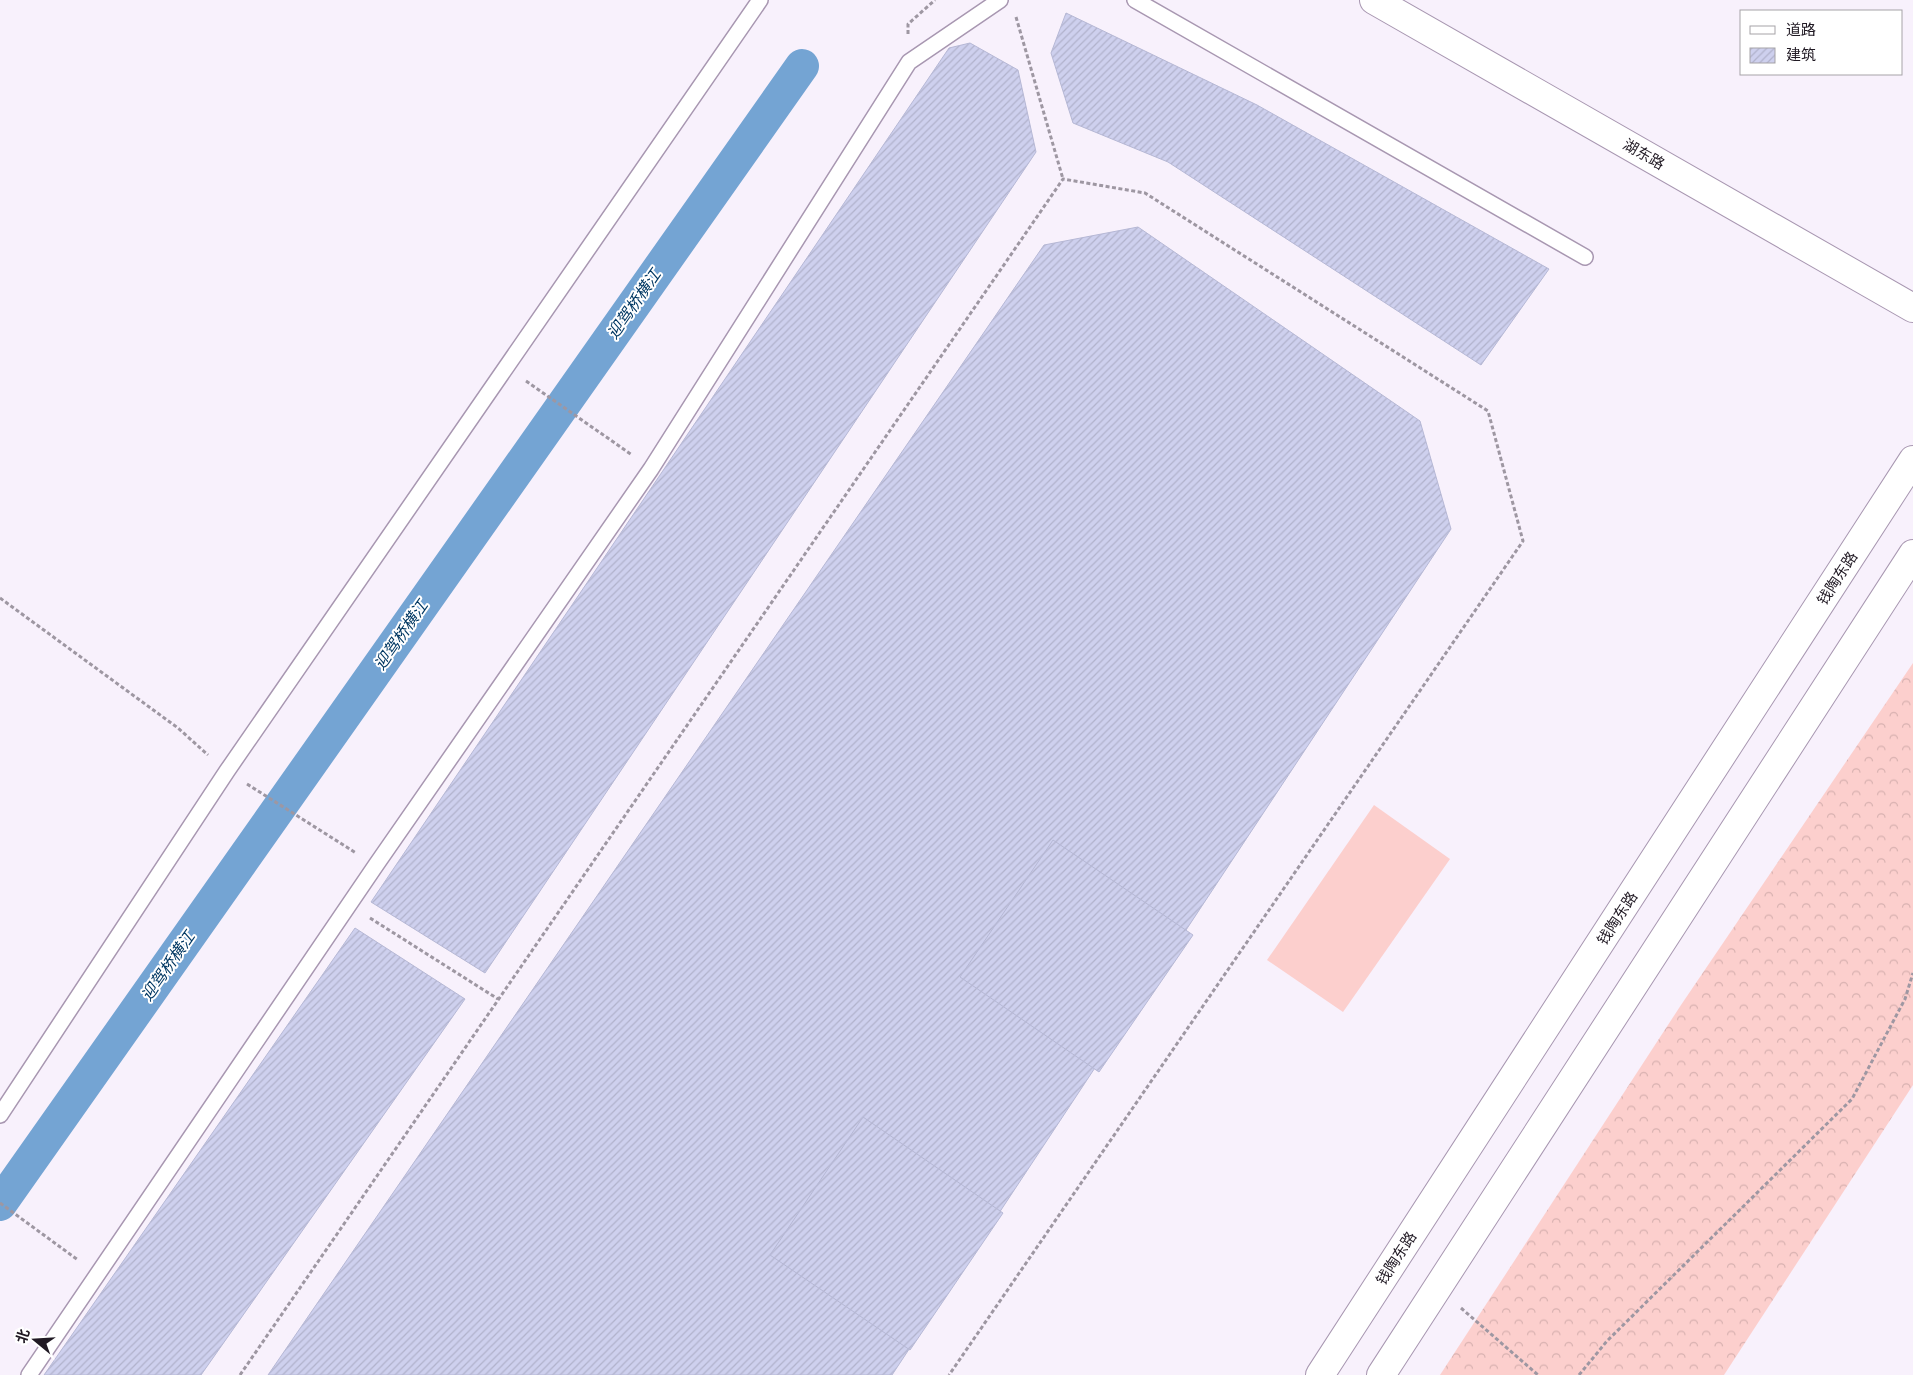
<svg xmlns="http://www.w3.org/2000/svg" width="1913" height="1375" viewBox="0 0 1913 1375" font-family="Poppins,'Noto Sans SC',sans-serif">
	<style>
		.forest { fill: url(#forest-crowns) }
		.garden { fill: #fccfcd }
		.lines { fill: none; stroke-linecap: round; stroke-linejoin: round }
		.canal { stroke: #74a4d3; stroke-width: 34 }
		.building { fill: url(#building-hatch); stroke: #b6b8d5 }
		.service-casing { stroke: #a897b1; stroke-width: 18 }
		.tertiary-casing { stroke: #a897b1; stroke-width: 30 }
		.path { stroke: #9e97a2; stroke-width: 3; stroke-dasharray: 4 2.5; stroke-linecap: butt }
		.service { stroke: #fff; stroke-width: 15 }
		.tertiary { stroke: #fff; stroke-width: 28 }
		.labels { text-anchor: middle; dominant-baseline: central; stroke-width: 4; stroke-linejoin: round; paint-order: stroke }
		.street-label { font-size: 15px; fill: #201923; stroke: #fff }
		.water-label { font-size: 16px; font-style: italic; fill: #003762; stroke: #fff }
	</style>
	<defs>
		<pattern id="forest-crowns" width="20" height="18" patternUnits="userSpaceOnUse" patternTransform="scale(1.25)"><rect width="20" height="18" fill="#fccfcd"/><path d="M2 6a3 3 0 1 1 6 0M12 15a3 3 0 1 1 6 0" fill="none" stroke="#d8b1b0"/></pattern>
		<pattern id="building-hatch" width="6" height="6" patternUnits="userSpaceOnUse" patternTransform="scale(1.25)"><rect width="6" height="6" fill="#ced0ee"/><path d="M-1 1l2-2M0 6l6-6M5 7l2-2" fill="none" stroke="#b1b2cc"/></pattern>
	</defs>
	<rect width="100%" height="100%" fill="#f8f1fc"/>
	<!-- forest -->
	<polygon class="forest" points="1913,663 1913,1085 1724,1375 1440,1375 1681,1005"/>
	<!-- garden -->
	<polygon class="garden" points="1374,805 1450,859 1343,1012 1267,960"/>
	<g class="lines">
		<!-- canal -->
		<polyline class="canal" points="0,1204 802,66"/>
	</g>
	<!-- building -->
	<g class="building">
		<polygon points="1066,13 1257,105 1549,269 1481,365 1168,162 1073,123 1051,53"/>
		<polygon points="970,43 1018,70 1036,152 485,973 371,902 949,48"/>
		<polygon points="1138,227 1420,421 1451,529 892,1375 268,1375 1044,245"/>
		<polygon points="1053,840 1193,935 1099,1072 960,977"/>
		<polygon points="355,928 465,999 201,1375 44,1375"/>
		<polygon points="863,1117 1003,1213 910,1350 770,1255"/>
	</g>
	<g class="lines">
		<!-- service casing -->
		<g class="service-casing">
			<g id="service">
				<polyline points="1135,0 1585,257"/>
				<polyline points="0,1115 227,771 760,0"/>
				<polyline points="29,1375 376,865 651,469 909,62 1000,0"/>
			</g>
		</g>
		<!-- tertiary casing -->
		<g class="tertiary-casing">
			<g id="tertiary">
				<polyline points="1374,0 1913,308"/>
				<polyline points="1320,1375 1913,460"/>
				<polyline points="1381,1375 1913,554"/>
			</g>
		</g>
		<!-- path -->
		<g class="path">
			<polyline points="1016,17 1063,179"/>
			<polyline points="908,34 908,24 935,0"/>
			<polyline points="526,381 632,455"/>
			<polyline points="0,598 178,728 208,755"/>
			<polyline points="247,784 356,853"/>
			<polyline points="370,918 498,999"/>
			<polyline points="0,1203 78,1260"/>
			<polyline points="1461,1308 1538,1375"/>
			<polyline points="240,1375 1063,179 1145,193 1488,411 1523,541 949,1375"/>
			<polyline points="1579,1375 1607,1341 1852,1099 1905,999 1913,973"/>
		</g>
		<!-- service -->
		<use href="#service" class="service"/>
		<!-- tertiary -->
		<use href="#tertiary" class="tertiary"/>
	</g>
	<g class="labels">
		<!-- street labels -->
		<g class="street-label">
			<text transform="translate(1644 154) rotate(30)">湖东路</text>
			<text transform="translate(1837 578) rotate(-57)">钱陶东路</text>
			<text transform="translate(1617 918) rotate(-57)">钱陶东路</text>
			<text transform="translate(1396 1258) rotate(-57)">钱陶东路</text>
		</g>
		<!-- water labels -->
		<g class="water-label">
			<text transform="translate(634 304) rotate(-55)">迎驾桥横江</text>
			<text transform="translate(401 635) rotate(-55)">迎驾桥横江</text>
			<text transform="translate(168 966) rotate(-55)">迎驾桥横江</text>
		</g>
	</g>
	<!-- legend -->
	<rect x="1740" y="10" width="162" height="65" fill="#ffffff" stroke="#a6a3a7"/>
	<rect x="1750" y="26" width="25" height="8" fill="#ffffff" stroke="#a6a3a7"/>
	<text x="1786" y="35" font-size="15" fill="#201923">道路</text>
	<rect x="1750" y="48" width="25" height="15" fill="url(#building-hatch)" stroke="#a6a3a7"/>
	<text x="1786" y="60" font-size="15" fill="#201923">建筑</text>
	<!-- north arrow -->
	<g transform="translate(35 1340) rotate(288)" stroke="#ffffff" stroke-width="4" paint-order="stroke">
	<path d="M0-4L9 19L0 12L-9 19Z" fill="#201923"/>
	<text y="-8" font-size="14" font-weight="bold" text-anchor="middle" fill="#201923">北</text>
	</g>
</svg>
